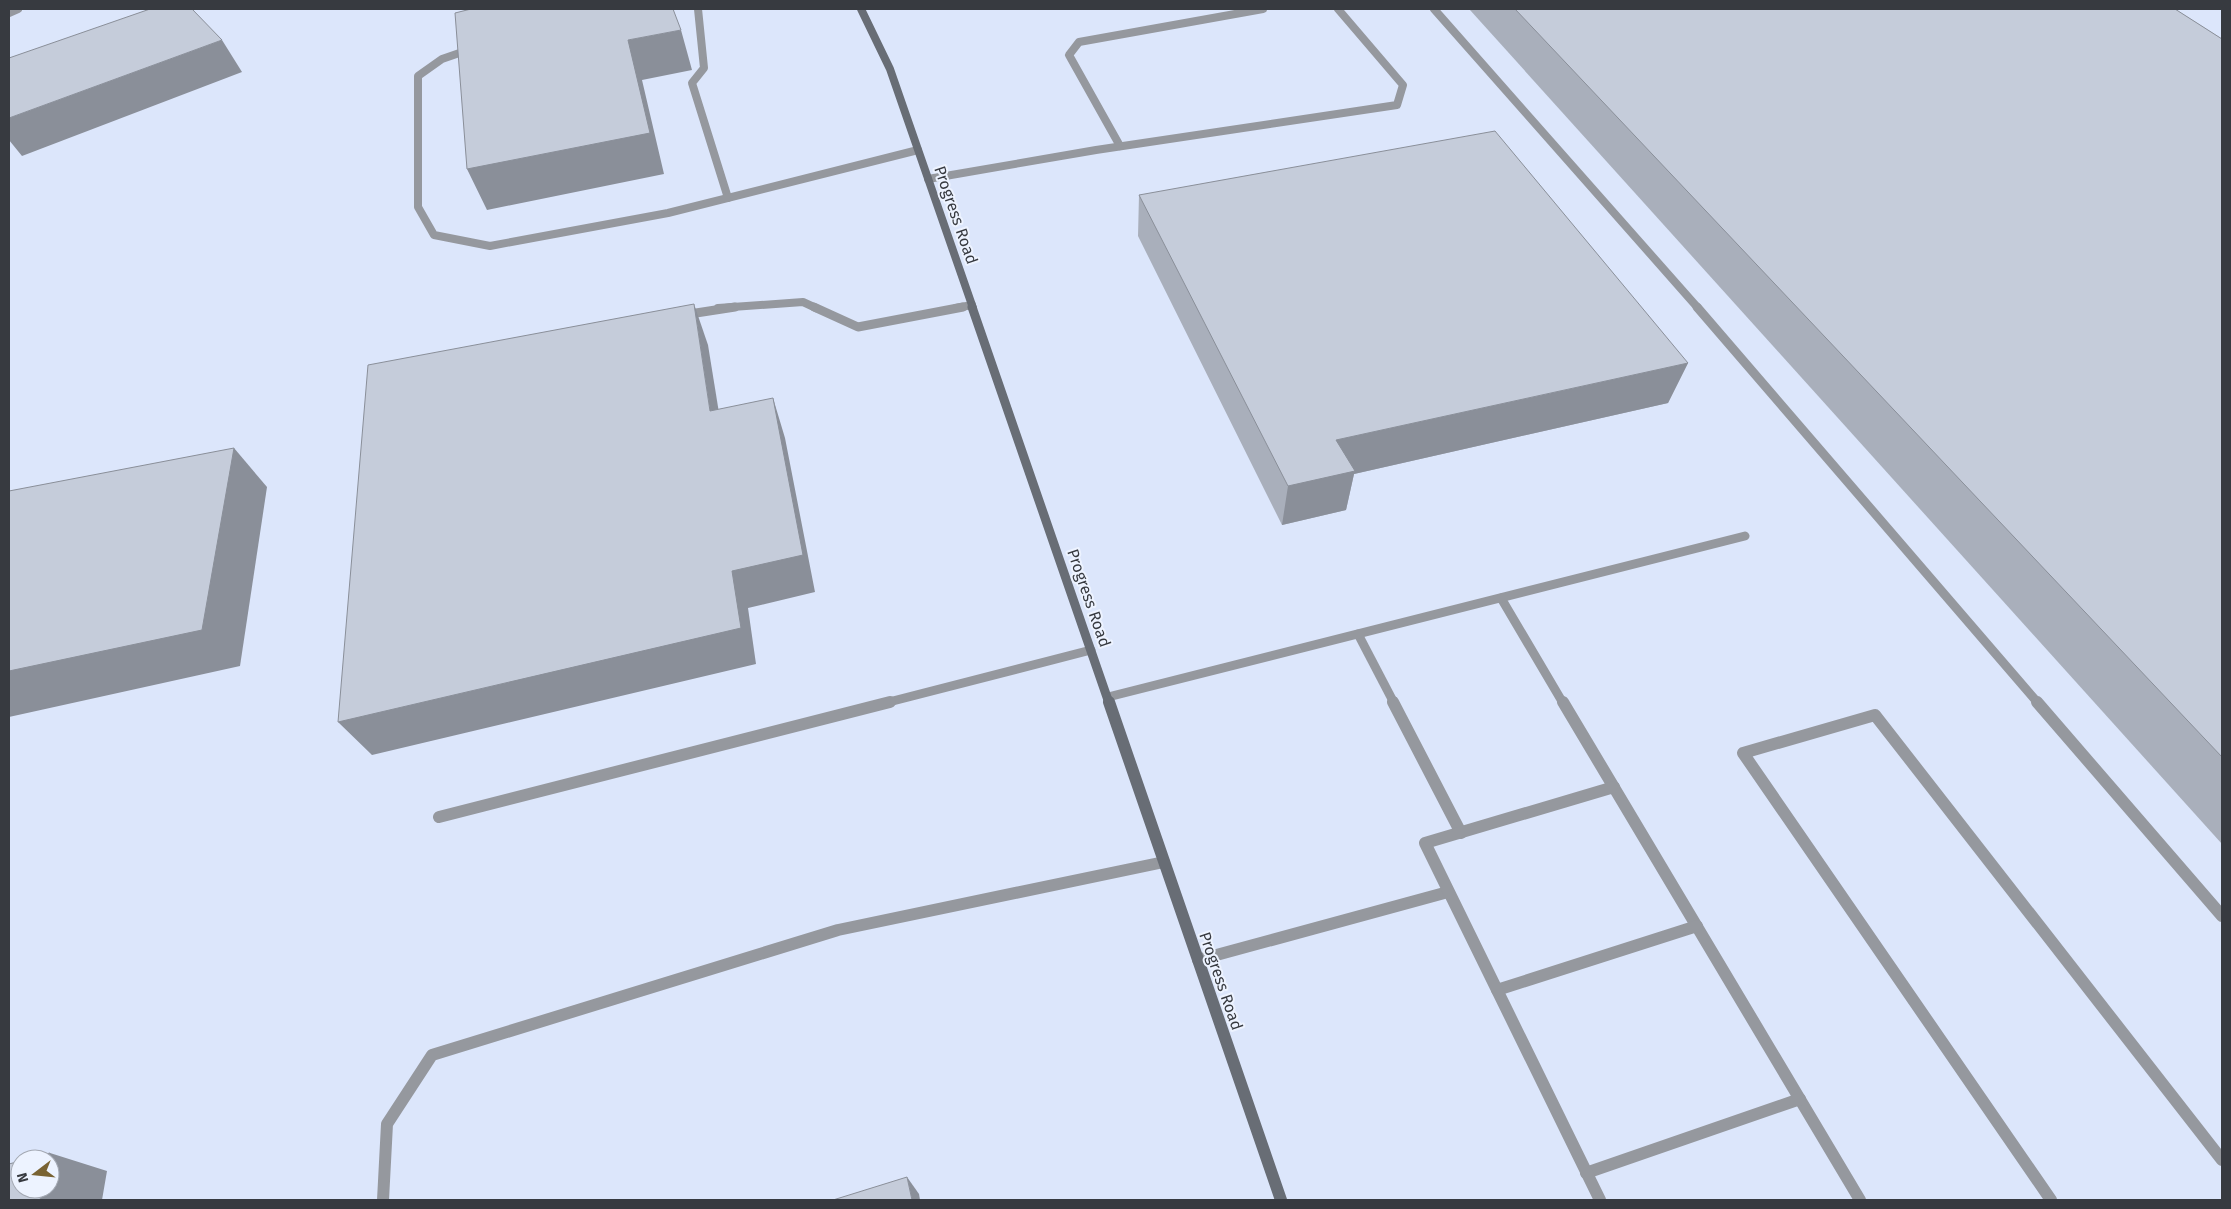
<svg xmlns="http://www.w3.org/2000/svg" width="2231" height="1209" viewBox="0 0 2231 1209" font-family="'Fira Sans',sans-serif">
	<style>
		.built { fill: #dce6fb; fill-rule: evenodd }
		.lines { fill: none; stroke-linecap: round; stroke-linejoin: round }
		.lane-far2 { stroke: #95989e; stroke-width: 8 }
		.lane-far1 { stroke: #95989e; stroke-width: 9 }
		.lane { stroke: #95989e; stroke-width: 12 }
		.street { stroke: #95989e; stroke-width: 8 }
		.secondary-far2 { stroke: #686d75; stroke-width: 8 }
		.secondary-far1 { stroke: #686d75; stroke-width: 9 }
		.secondary { stroke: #686d75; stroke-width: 12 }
		.wall { fill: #a9afbb }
		.shaded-wall { fill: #8a8f99 }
		.building { fill: #c5ccda; stroke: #8a8f99 }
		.labels { text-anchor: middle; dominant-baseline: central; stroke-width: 4; stroke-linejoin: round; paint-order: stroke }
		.street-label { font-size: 16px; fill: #373a40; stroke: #edf3ff }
	</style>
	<rect width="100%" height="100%" fill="#edf3ff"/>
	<!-- built -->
	<path class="built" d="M25,9H2222V1200H9V16ZM20,1159H50V1189H20Z"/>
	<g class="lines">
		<!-- lane-far2 -->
		<g class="lane-far2">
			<polyline points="698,9 704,68 692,83 728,198"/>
			<polyline points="1434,9 1698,308"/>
			<polyline points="471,49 442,59 418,76 418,207 434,235 490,246 668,213 918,150"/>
			<polyline points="1120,146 1069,55 1079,42 1263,9"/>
			<polyline points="928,179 1096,150 1397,105 1403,85 1338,9"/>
			<polyline points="718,308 803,302 816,308"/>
			<polyline points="956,308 972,305"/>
		</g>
		<!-- lane-far1 -->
		<g class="lane-far1">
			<polyline points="814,307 858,327 963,307"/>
			<polyline points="1697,307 2038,703"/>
			<polyline points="683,315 735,307"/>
			<polyline points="1501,598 1563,703"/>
			<polyline points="1358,634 1394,703"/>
			<polyline points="1108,697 1745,536"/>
			<polyline points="885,703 1091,650"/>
		</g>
		<!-- lane -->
		<g class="lane">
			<polyline points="1393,702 1461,833"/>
			<polyline points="1563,702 1860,1200"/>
			<polyline points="2037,702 2222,916"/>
			<polyline points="439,817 890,702"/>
			<polyline points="1198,960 1448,892"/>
			<polyline points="1497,990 1697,926"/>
			<polyline points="1586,1173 1800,1099"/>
			<polyline points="383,1200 387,1124 432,1055 838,930 1164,862"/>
			<polyline points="1600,1200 1425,843 1614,787"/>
			<polyline points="2051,1200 1743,753 1875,715 2222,1160"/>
		</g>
		<!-- street -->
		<polyline class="street" points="9,13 18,9"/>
		<!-- secondary-far2 -->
		<polyline class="secondary-far2" points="861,9 890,69 973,308"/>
		<!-- secondary-far1 -->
		<polyline class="secondary-far1" points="972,307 1109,703"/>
		<!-- secondary -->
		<polyline class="secondary" points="1109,702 1281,1200"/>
	</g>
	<!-- wall -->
	<g class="wall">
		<polygon points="1471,9 2175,9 2222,39 2222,844 1470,10"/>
		<polygon points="1139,195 1688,363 1668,403 1354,474 1346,510 1282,525 1138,236"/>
	</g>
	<!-- shaded-wall -->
	<g class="shaded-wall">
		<polygon points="681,30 692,70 642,80 664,174 487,210 467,169 628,40"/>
		<polygon points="222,40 242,72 22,156 9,140 9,118"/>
		<polygon points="694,304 708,345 725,450 710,411"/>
		<polygon points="1688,363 1668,403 1354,474 1346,510 1282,525 1288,486 1336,440"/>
		<polygon points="773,398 785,438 815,592 748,608 756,664 372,755 338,722 732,571"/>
		<polygon points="234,448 267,487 240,666 9,717 9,671"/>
		<polygon points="50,1153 107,1171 102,1200 40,1200 42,1189 50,1189 50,1159 48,1159"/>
		<polygon points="907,1177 919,1194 920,1200 912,1200"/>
	</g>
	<!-- building -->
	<g class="building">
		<polygon points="150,9 192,9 222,40 9,118 9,58"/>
		<polygon points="471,9 673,9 681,30 628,40 650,133 467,169 455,13"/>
		<polygon points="1515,9 2175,9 2222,39 2222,757"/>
		<polygon points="1495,131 1688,363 1336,440 1355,471 1288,486 1139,195"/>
		<polygon points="694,304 710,411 773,398 803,555 732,571 741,628 338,722 368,365"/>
		<polygon points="234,448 202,630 9,671 9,491"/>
		<polygon points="50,1153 48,1159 27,1159"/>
		<polygon points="20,1161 20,1189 42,1189 40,1200 9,1200 9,1164"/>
		<polygon points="907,1177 912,1200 833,1200"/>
	</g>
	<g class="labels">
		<!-- street labels -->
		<g class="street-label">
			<text transform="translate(956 215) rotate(71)">Progress Road</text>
			<text transform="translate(1089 598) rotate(71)">Progress Road</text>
			<text transform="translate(1221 981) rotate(71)">Progress Road</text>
		</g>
	</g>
	<!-- border -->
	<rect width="2231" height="1209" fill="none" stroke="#373a40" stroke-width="20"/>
	<!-- north arrow -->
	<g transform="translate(35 1174) rotate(254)"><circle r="24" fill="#edf3ff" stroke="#a4a9b3"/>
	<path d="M0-4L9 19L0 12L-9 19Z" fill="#796333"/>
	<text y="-8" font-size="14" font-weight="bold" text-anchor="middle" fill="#373a40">N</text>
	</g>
</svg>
